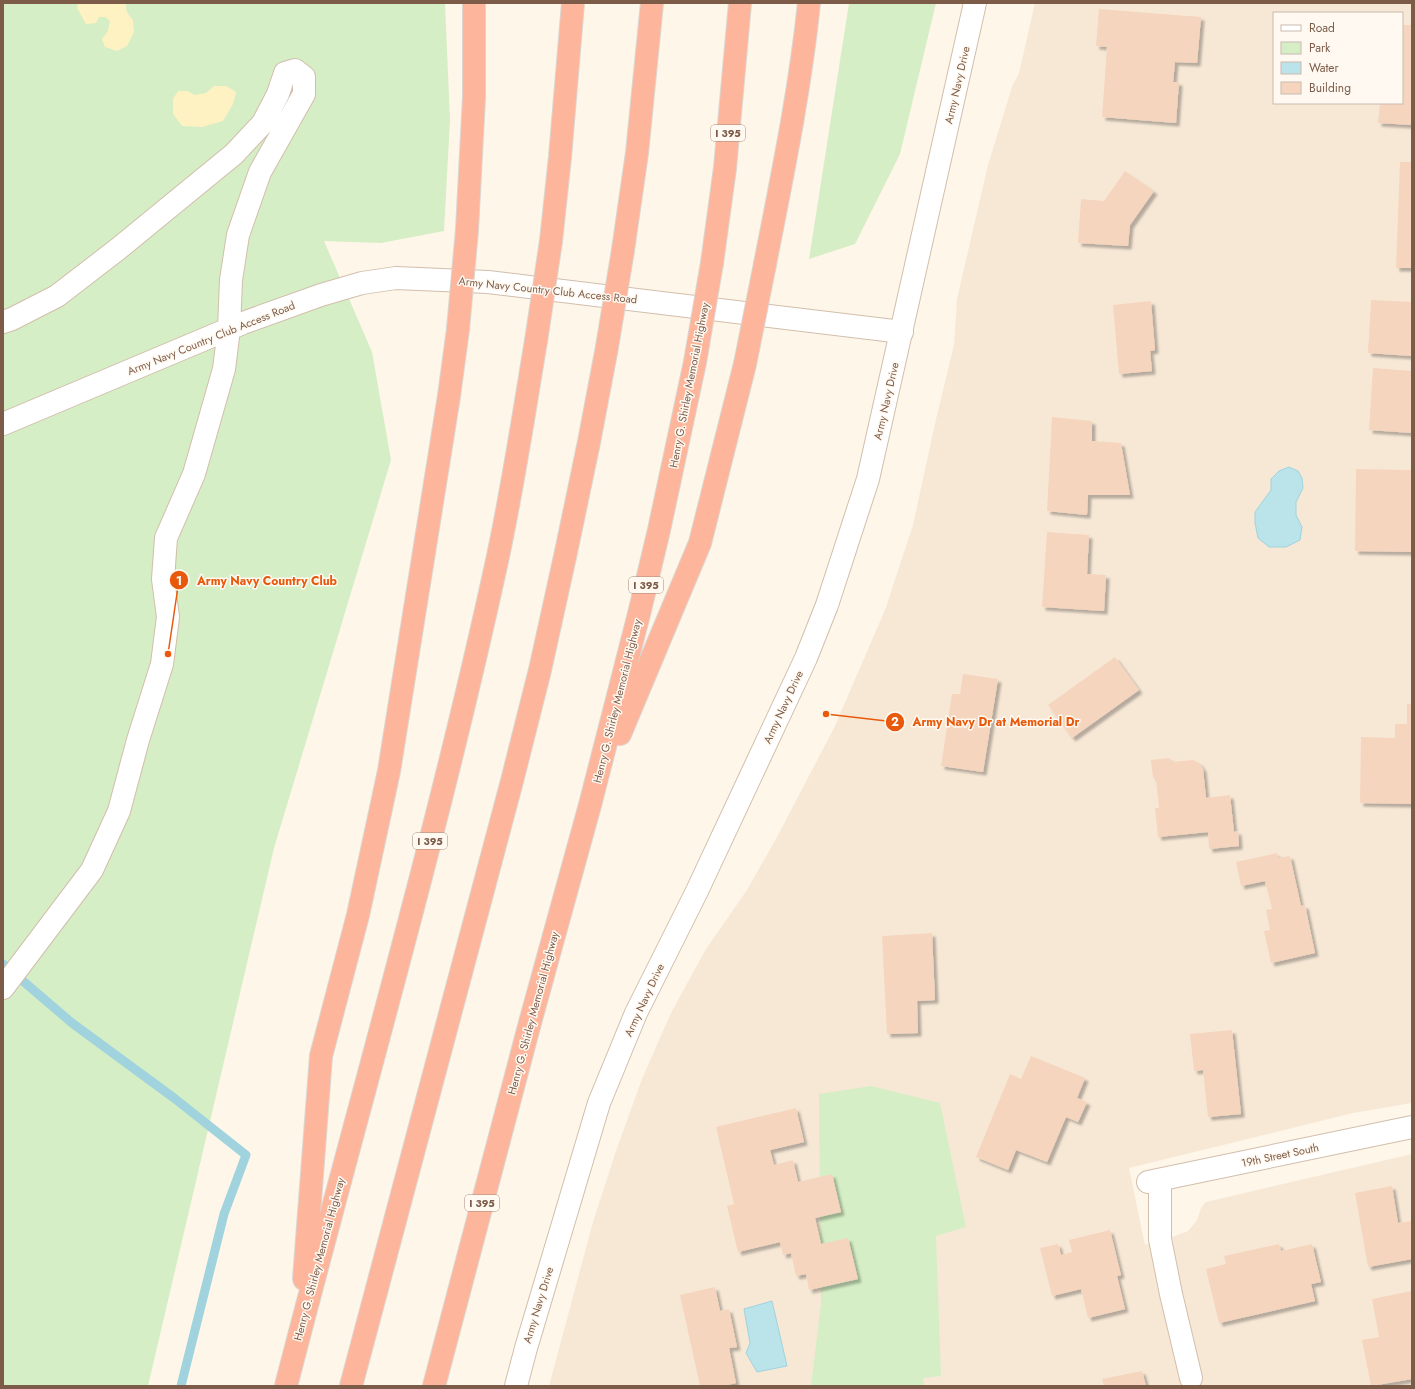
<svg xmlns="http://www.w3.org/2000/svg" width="1415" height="1389" viewBox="0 0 1415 1389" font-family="Jost,sans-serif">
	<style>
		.residential { fill: #f7e8d6; fill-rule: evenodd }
		.green { fill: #d5eec5 }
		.sand { fill: #fff2c2 }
		.water { fill: #bae3ea; stroke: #a0d3dd }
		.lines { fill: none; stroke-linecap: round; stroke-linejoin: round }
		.stream { stroke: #a0d3dd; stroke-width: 9 }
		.building { fill: #f6d5be; filter: url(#shadow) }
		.minor-casing { stroke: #d2beac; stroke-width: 24 }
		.highway-casing { stroke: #ddd5d0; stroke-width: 24 }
		.minor { stroke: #fff; stroke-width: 22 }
		.highway { stroke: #fdb59b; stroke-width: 22 }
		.highway-bridge-casing { stroke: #ddd5d0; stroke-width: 24; stroke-linecap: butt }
		.highway-bridge { stroke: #fdb59b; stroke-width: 22 }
		.labels { text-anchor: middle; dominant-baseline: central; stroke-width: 3; stroke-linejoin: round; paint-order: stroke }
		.shield { fill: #fff9f1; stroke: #a38b7b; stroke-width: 1 }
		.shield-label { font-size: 10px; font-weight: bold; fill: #7c5c49 }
		.street-label { font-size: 11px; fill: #7c5c49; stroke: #fff9f1 }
		.leader { fill: none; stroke: #e8590c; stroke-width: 1.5 }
		.callout-dot { fill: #e8590c; stroke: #fff9f1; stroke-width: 1.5 }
		.mark-label { font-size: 12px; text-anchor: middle; font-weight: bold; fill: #fff }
		.callout-label { font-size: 12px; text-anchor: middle; font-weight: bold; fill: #e8590c; stroke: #fff9f1; stroke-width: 3; stroke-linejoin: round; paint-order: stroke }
	</style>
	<defs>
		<filter id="shadow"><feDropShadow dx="3.5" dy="3.5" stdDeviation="1" flood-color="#0004"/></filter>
	</defs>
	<rect width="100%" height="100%" fill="#fef6e9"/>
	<!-- residential -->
	<path class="residential" d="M1035,3H1412V1103L1353,1113L1129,1168L1145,1245L1153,1241L1175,1236L1188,1231L1197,1220L1201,1208L1206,1202L1412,1154V1386H549L593,1222L617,1148L642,1079L663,1031L672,1011L706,949L747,890L777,837L834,728L885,610L913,525L936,419L954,345L957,299L988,165L1012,87L1019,73ZM1274,13H1402V103H1274Z"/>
	<!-- green -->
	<g class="green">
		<polygon points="3,3 445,3 450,120 444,231 381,243 324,241 372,352 391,460 274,848 148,1386 3,1386"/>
		<polygon points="849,3 936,3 900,154 855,244 809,259"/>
		<polygon points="871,1086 940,1103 966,1227 936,1236 941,1376 923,1378 924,1386 811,1386 821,1303 819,1094"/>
	</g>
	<!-- sand -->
	<g class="sand">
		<path d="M78,3H126C125,10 128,15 133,20L134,32L127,46L117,51L105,47L102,39L108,31L110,21L105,17H99L96,23L86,24L77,8Z"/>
		<polygon points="214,86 226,86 236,92 233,104 223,121 202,127 182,126 173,114 173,99 178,91 187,91 195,95 206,93"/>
	</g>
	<!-- water -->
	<g class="water">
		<polygon points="1289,467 1298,471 1302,478 1303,488 1296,502 1296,515 1302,527 1300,540 1286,547 1269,547 1258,538 1255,523 1255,512 1271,490 1271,479 1279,471"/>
		<polygon points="772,1301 787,1366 757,1372 746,1353 750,1343 744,1309"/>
	</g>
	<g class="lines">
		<!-- stream -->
		<polyline class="stream" points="3,964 72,1023 174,1098 246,1155 224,1214 181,1386"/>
	</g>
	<!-- building -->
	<g class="building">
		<polygon points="1099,9 1201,17 1197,63 1175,62 1173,82 1179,82 1176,123 1102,117 1107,47 1096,46"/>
		<polygon points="1402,25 1412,25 1412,125 1378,123 1380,103 1402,103"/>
		<polygon points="1400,162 1412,162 1412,268 1396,268"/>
		<polygon points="1125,171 1154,191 1130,225 1128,246 1078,243 1081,199 1104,201"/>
		<polygon points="1371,300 1412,302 1412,356 1368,353"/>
		<polygon points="1151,301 1155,350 1150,351 1152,371 1119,374 1113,305"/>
		<polygon points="1373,368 1412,371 1412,433 1369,430"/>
		<polygon points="1052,417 1092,421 1092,441 1121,443 1130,495 1088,495 1087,515 1047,511"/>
		<polygon points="1356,469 1412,470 1412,552 1355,551"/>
		<polygon points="1047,532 1089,535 1087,574 1106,575 1104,611 1042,607"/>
		<polygon points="1115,657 1139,690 1072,738 1048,705"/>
		<polygon points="963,674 998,679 983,772 941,766 952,694 960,694"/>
		<polygon points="1407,704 1412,704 1412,804 1360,803 1361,737 1395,738 1395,724 1407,724"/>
		<polygon points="1170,758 1171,762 1193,760 1199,763 1203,769 1206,798 1230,795 1234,832 1238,831 1239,846 1209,849 1208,832 1158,837 1155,808 1159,808 1156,778 1153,778 1151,760"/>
		<polygon points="1277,853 1278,858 1290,856 1301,906 1305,905 1315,953 1271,963 1264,931 1270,930 1266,910 1272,909 1265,881 1241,886 1236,862"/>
		<polygon points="932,933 935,1000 917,1001 918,1033 887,1034 882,936"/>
		<polygon points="1232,1030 1241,1114 1208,1117 1203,1070 1194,1071 1190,1034"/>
		<polygon points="1031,1056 1085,1078 1077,1098 1087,1102 1078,1122 1066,1117 1047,1162 1016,1150 1008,1170 976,1157 1010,1074 1021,1079"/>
		<polygon points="796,1108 804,1142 770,1150 774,1165 793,1160 798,1182 832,1174 841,1212 815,1218 821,1244 848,1238 858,1279 809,1290 806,1274 796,1276 791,1253 783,1255 780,1242 738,1252 727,1206 734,1204 716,1127"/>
		<polygon points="1392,1186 1398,1223 1412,1221 1412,1259 1368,1267 1355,1193"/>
		<polygon points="1110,1230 1121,1275 1117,1276 1125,1309 1088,1318 1081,1289 1052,1296 1040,1248 1058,1244 1061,1255 1072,1252 1069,1240"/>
		<polygon points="1279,1244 1281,1251 1312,1244 1321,1282 1311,1284 1315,1301 1219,1323 1206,1269 1226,1264 1224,1256"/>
		<polygon points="715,1287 720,1311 729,1309 737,1347 729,1348 736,1383 723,1386 700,1386 680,1295"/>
		<polygon points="1412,1291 1412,1379 1371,1386 1362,1340 1379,1337 1372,1299"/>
		<polygon points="1142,1371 1146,1386 1104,1386 1102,1379"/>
	</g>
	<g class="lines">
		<!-- minor casing -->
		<g class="minor-casing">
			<g id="minor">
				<polyline points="3,322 12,319 57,296 118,249 234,154 263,123 278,94 285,73 295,70 304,77 304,94 260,172 238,235 231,280 229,329 224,369 194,474 166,538 163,579 168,617 162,664 138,740 119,811 92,870 3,988"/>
				<polyline points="3,424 243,323 321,295 362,283 396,278 488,282 902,332"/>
				<polyline points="1160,1180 1160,1239 1171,1294 1191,1378"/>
				<polyline points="1148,1182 1412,1127"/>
				<polyline points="516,1386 526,1348 599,1103 636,1013 697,891 806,658 827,605 868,479 975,3"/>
			</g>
		</g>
		<!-- highway casing -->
		<g class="highway-casing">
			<g id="highway">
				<polyline points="467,230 474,97 474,3"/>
				<polyline points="551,241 560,157 573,3"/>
				<polyline points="623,250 637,153 652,3"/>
				<polyline points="712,263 725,168 740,3"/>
				<path d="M765,264C782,177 800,91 809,3"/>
				<polyline points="620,734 700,543 745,364"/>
				<polyline points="304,1279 321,1056 358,915 389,771 449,396 458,329"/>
				<path d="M286,1386C356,1114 435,844 495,570C512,494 523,418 536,341"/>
				<polyline points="351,1386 512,781 540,670 566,552 589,442 607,347"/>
				<polyline points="434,1386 531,1019 590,805 639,614 659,530 695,362"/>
			</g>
		</g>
		<!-- minor -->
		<use href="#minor" class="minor"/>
		<!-- highway -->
		<use href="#highway" class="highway"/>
		<!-- highway-bridge casing -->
		<g class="highway-bridge-casing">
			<g id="highway-bridge">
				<polyline points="458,329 467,230"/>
				<polyline points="536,341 551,241"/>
				<polyline points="607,347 623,250"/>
				<polyline points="695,362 712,263"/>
				<polyline points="745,364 765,264"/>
			</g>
		</g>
		<!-- highway-bridge -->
		<use href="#highway-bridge" class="highway-bridge"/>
	</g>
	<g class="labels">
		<!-- shield labels -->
		<g class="shield">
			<rect x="711" y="125" width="34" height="16" rx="3"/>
			<rect x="629" y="577" width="34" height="16" rx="3"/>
			<rect x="413" y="833" width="34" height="16" rx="3"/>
			<rect x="465" y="1195" width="34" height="16" rx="3"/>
		</g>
		<g class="shield-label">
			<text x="728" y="133">I 395</text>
			<text x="646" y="585">I 395</text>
			<text x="430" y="841">I 395</text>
			<text x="482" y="1203">I 395</text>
		</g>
		<!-- street labels -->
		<g class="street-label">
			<text transform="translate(957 85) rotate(-77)">Army Navy Drive</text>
			<text transform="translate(548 290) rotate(6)">Army Navy Country Club Access Road</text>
			<text transform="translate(211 338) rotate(-22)">Army Navy Country Club Access Road</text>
			<text transform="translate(689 385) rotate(-79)">Henry G. Shirley Memorial Highway</text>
			<text transform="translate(886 401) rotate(-77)">Army Navy Drive</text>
			<text transform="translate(617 701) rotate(-76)">Henry G. Shirley Memorial Highway</text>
			<text transform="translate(783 707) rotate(-65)">Army Navy Drive</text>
			<text transform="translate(644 1000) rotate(-65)">Army Navy Drive</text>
			<text transform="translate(533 1013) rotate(-75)">Henry G. Shirley Memorial Highway</text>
			<text transform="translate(1280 1155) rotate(-12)">19th Street South</text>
			<text transform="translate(319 1259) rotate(-75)">Henry G. Shirley Memorial Highway</text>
			<text transform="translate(538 1305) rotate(-73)">Army Navy Drive</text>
		</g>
	</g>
	<!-- callouts -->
	<path class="leader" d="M168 654L179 580M826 714L895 722"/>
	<g class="callout-dot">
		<circle cx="168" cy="654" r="4"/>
		<circle cx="826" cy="714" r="4"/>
		<circle cx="179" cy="580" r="10"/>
		<circle cx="895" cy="722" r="10"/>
	</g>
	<g class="mark-label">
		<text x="179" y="585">1</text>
		<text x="895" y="726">2</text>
	</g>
	<g class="callout-label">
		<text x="267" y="585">Army Navy Country Club</text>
		<text x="996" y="726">Army Navy Dr at Memorial Dr</text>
	</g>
	<!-- border -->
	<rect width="1415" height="1389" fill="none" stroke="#7c5c49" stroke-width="8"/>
	<!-- legend -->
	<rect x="1273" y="12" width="130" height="92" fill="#fff9f1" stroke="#cbbaae"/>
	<rect x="1281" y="25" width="20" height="6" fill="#ffffff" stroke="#cbbaae"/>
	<text x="1309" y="32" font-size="12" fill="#7c5c49">Road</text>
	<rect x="1281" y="42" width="20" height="12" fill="#d5eec5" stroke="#cbbaae"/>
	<text x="1309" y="52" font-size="12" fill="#7c5c49">Park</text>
	<rect x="1281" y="62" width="20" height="12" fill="#bae3ea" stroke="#cbbaae"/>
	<text x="1309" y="72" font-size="12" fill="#7c5c49">Water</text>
	<rect x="1281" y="82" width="20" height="12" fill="#f6d5be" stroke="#cbbaae"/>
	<text x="1309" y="92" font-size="12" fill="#7c5c49">Building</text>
</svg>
